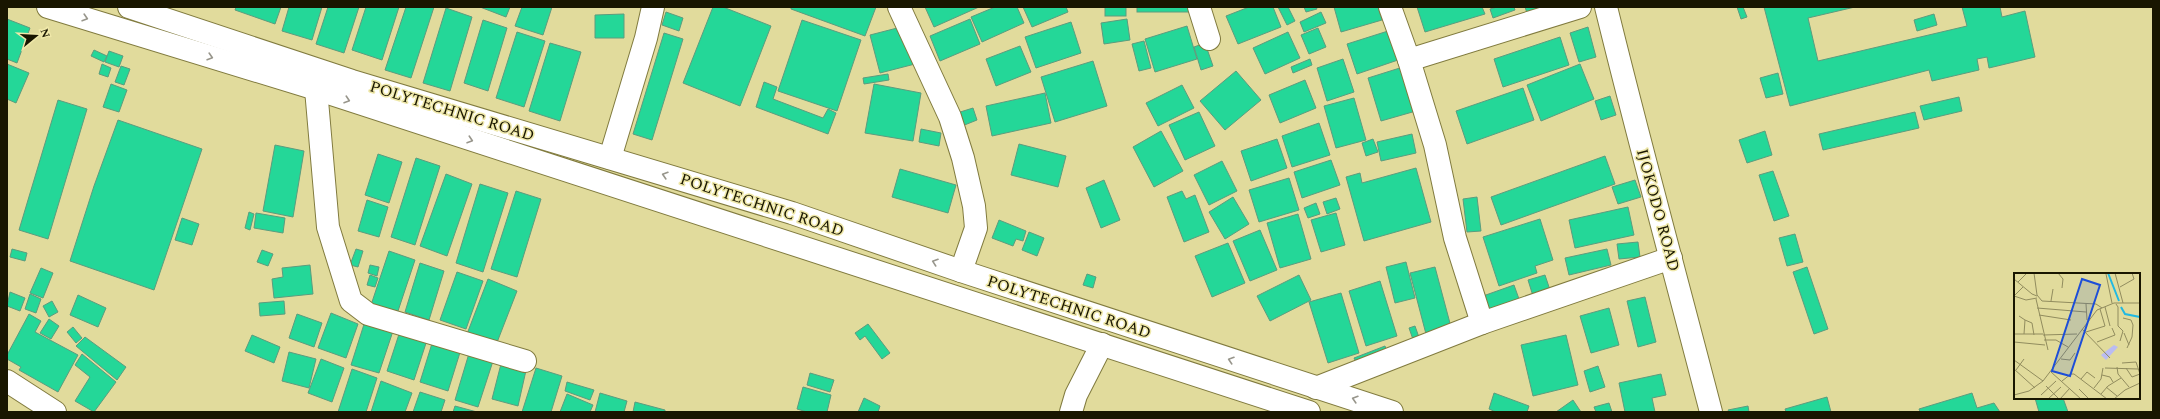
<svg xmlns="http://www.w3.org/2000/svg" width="2160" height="419" viewBox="0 0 2160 419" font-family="Spectral,serif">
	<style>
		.building { fill: #24d798; stroke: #5c9c7e }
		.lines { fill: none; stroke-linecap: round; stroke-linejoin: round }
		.minor-casing { stroke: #817b3f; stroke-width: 24 }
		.major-casing { stroke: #817b3f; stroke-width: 24 }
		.minor { stroke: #fff; stroke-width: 22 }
		.major { stroke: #fff; stroke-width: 22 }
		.oneway { stroke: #98968c }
		.labels { text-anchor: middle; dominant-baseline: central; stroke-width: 3; stroke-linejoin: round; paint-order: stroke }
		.street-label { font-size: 16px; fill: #191600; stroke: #efe8a9 }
		.inset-river { fill: none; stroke: #21b9e2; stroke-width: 2 }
		.inset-road { fill: none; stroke: #918c5e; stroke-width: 1 }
		.view { fill: #1d4ed8; fill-opacity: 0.15; stroke: #1d4ed8; stroke-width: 2 }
		.inset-edge { fill: none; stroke: #191600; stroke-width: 2 }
	</style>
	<rect width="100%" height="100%" fill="#e1db9c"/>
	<!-- building -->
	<g class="building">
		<polygon points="236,7 281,7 275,24 235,10"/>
		<polygon points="289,7 322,7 312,40 282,31"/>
		<polygon points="328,7 359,7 344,53 316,44"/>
		<polygon points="366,7 399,7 382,60 352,50"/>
		<polygon points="406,7 434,7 411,78 385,70"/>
		<polygon points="480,7 510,7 506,17"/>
		<polygon points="522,7 552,7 543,35 515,26"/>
		<polygon points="713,7 723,7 771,26 740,106 683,83"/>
		<polygon points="791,7 876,7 865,36 791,9"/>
		<polygon points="925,7 979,7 934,27"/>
		<polygon points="995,7 1017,7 1024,23 982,42 971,17"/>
		<polygon points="1023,7 1066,7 1068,12 1032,27"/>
		<rect x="1105" y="7" width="21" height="9"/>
		<rect x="1137" y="7" width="57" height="5"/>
		<polygon points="1249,7 1273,7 1281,27 1238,44 1226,16"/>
		<polygon points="1278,7 1288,7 1295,21 1287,25"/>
		<polygon points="1304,7 1316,7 1317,9 1306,12"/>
		<polygon points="1334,7 1378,7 1382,20 1341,32"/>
		<polygon points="1417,7 1482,7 1485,14 1425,32"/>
		<polygon points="1497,7 1514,7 1515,10 1493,18 1490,9"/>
		<polygon points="1525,7 1546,7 1527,13"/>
		<polygon points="1737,7 1743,7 1747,17 1741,19"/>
		<polygon points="1764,7 1855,7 1808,18 1818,61 1967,26 1962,7 2000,7 2002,17 2025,11 2035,57 1989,68 1987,57 1977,59 1979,70 1932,81 1929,70 1790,106"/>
		<polygon points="446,8 472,17 450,91 423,83"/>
		<polygon points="666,12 683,18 679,31 662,25"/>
		<polygon points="1321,12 1326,23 1304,32 1300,22"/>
		<polygon points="624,14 624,38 595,38 595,15"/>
		<polygon points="1934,14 1937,25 1917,31 1914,20"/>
		<polygon points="7,19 30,28 17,63 7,59"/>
		<polygon points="970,19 980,44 940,61 930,36"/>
		<polygon points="1127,19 1130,40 1104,44 1101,23"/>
		<polygon points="483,20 507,28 488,91 464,83"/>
		<polygon points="802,20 861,40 837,111 778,91"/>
		<polygon points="1071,22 1081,53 1036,68 1025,37"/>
		<polygon points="905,26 915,64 880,73 870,35"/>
		<polygon points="1187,26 1197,59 1155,72 1145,39"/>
		<polygon points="1588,27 1596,57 1579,62 1570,33"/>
		<polygon points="1318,28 1326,47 1309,54 1301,35"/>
		<polygon points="1388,31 1398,60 1357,74 1347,44"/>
		<polygon points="517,32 545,41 524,107 496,98"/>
		<polygon points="1288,32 1300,58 1265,74 1253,48"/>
		<polygon points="664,33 683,39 652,140 633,134"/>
		<polygon points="1560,37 1569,65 1503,87 1494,59"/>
		<polygon points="1144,41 1151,68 1139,71 1132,44"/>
		<polygon points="550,43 581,52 560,121 529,111"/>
		<polygon points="1205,43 1213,66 1201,70 1194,47"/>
		<polygon points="1020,46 1031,72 996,86 986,59"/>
		<polygon points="94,50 107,56 104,62 91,56"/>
		<polygon points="109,51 123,56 119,67 105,62"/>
		<polygon points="1310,59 1312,65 1293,73 1291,67"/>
		<polygon points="1343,59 1354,92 1327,101 1317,68"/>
		<polygon points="1093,61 1107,106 1055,122 1041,77"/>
		<polygon points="7,64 29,73 16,103 7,99"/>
		<polygon points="102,64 111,68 108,77 99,74"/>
		<polygon points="1580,64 1594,99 1541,121 1527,85"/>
		<polygon points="121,66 130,69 124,85 115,82"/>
		<polygon points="1403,67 1416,111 1381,121 1368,78"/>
		<polygon points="1236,71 1261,100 1225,130 1200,101"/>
		<polygon points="1778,73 1783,94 1766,98 1760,78"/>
		<polygon points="888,74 889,80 864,84 863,78"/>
		<polygon points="1305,80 1316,108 1280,123 1269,95"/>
		<polygon points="764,82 777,87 773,99 823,118 828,109 836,113 828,134 756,107"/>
		<polygon points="111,84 127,90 119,112 103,107"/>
		<polygon points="874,84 921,93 913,141 865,133"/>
		<polygon points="1182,85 1194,108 1158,126 1146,103"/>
		<polygon points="1523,88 1534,120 1467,144 1456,111"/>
		<polygon points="1045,93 1051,123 992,136 986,106"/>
		<polygon points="1610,96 1616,115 1601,120 1595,101"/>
		<polygon points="1959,97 1962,111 1924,120 1920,106"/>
		<polygon points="1354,98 1366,140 1336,148 1324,106"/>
		<polygon points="58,100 87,109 48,239 19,230"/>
		<polygon points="973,108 977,120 962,126 957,113"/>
		<polygon points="1199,112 1215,146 1185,160 1169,125"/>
		<polygon points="1915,112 1919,128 1823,150 1819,134"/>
		<polygon points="118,120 202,149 154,290 70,261 94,186"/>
		<polygon points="1319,123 1330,155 1292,167 1282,136"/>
		<polygon points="921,129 941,133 939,146 919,142"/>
		<polygon points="1161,131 1183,171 1154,187 1133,147"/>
		<polygon points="1765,131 1772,155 1747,163 1739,140"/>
		<polygon points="1412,134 1416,153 1381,161 1377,142"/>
		<polygon points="1277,139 1287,168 1251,181 1241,151"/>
		<polygon points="1373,139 1378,152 1366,156 1362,143"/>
		<polygon points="1019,144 1066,156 1058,187 1011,175"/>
		<polygon points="275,145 304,151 293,217 263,211"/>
		<polygon points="378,154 402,162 389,203 365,195"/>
		<polygon points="1605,156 1615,184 1501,225 1491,197"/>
		<polygon points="416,158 440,166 415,245 391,237"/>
		<polygon points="1331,160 1340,185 1302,198 1294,172"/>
		<polygon points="1222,161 1237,191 1209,205 1194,175"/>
		<polygon points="1416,168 1431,222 1364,241 1346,177 1360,173 1362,183"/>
		<polygon points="900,169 956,185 948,213 892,197"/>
		<polygon points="1773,171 1789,216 1774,221 1759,175"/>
		<polygon points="446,174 472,184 447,256 420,246"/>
		<polygon points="1289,178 1299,210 1259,222 1249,190"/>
		<polygon points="1104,180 1120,220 1101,228 1086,188"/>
		<polygon points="1635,180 1641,197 1618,204 1612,187"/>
		<polygon points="480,184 508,193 483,272 456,263"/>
		<polygon points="516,191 541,199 517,277 491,269"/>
		<polygon points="1182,191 1186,199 1195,195 1209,232 1184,242 1167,197"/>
		<polygon points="1233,197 1249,224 1225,239 1209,212"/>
		<polygon points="1477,197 1481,231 1467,232 1463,199"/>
		<polygon points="1336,198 1340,209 1327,214 1323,202"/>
		<polygon points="367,200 388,207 379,237 358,231"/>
		<polygon points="1316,203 1320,214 1308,218 1304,208"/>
		<polygon points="1628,207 1634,235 1575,248 1569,220"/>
		<polygon points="249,212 254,214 250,230 245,228"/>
		<polygon points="256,213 285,218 283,233 254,228"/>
		<polygon points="1336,213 1345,245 1321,252 1311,220"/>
		<polygon points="1298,214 1311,259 1280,268 1267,223"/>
		<polygon points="182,218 199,224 192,245 175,240"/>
		<polygon points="1540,219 1553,260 1535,266 1537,273 1499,286 1483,237"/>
		<polygon points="999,220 1026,231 1023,241 1016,239 1013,246 992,238"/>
		<polygon points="1260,230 1277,270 1250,281 1233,241"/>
		<polygon points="1029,232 1044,238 1037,256 1022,250"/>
		<polygon points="1795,234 1803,262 1787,266 1779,238"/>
		<polygon points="1638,242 1640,257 1619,259 1617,244"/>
		<polygon points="1228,243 1245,283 1212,297 1195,256"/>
		<polygon points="12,249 27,253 25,261 10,257"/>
		<polygon points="356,249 363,251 358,267 350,265"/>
		<polygon points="1607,249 1611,265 1569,275 1565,258"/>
		<polygon points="262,250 273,254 268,266 257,262"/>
		<polygon points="389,251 415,260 397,314 371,305"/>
		<polygon points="1406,262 1415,298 1395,303 1386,267"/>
		<polygon points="420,263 444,271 429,320 405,312"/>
		<polygon points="310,265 313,294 274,298 272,279 283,277 282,268"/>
		<polygon points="370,265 379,267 377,276 368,273"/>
		<polygon points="1435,267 1451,327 1426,334 1410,273"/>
		<polygon points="1807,267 1828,329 1814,334 1793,272"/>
		<polygon points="41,268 53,273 43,298 30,293"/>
		<polygon points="457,272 483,281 466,329 440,320"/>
		<polygon points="1087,274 1096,277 1093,288 1083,285"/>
		<polygon points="370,275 378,278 375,287 367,285"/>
		<polygon points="1299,275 1311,300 1270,321 1257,296"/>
		<polygon points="1545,275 1550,290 1533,296 1528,280"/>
		<polygon points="488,279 517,291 496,345 467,334"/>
		<polygon points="1380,281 1397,336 1366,346 1349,291"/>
		<polygon points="1514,285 1519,299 1488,310 1483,296"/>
		<polygon points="10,292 25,298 20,311 7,306"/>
		<polygon points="1341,293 1359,353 1328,363 1309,302"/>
		<polygon points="30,294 41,299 36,313 25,309"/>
		<polygon points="78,295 106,308 98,327 70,315"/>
		<polygon points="1645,297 1656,342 1638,347 1627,301"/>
		<polygon points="52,301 58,312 49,317 43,306"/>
		<polygon points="284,301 285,314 260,316 259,303"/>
		<polygon points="1609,308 1619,345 1591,353 1580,316"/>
		<polygon points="331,313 358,324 346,358 318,348"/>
		<polygon points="29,314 41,321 35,332 78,355 58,392 19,370 21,367 7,359 7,355"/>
		<polygon points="297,314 322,323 314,347 289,338"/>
		<polygon points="366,318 394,328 379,373 351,365"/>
		<polygon points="49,319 59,326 51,339 40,333"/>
		<polygon points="868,324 890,353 882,359 865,336 860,340 855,333"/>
		<polygon points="1415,326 1421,343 1415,345 1409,328"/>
		<polygon points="73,327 82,338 76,343 67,332"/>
		<polygon points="401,328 428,337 414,380 387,371"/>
		<polygon points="252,335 280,347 274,363 245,351"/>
		<polygon points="1566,335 1578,385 1533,396 1521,345"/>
		<polygon points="85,337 126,367 117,380 76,346"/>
		<polygon points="434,337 462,346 448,391 420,382"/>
		<polygon points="1385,346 1388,355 1358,366 1354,358"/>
		<polygon points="470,350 494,358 478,407 455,400"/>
		<polygon points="289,352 316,359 309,388 282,381"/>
		<polygon points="82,354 116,382 94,412 75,401 90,377 75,365"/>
		<polygon points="321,359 344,368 332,402 308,393"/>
		<polygon points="502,360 527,366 518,406 492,399"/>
		<polygon points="1598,366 1605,387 1590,392 1584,371"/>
		<polygon points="536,368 562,376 551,412 522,412"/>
		<polygon points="352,369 377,378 366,412 338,412"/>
		<polygon points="810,373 834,380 830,392 807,385"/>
		<polygon points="1661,374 1666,395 1652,398 1655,412 1625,412 1619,383"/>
		<polygon points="381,381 412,393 405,412 371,412"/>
		<polygon points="567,382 594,390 590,400 565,391"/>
		<polygon points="803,387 831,395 827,412 807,412 797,409"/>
		<polygon points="420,392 445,400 441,412 413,412"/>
		<polygon points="600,393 627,401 624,412 595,412"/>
		<polygon points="1494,393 1529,406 1527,412 1496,412 1489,409"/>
		<polygon points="1972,393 1977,408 1994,403 2000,412 1920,412 1919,409"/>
		<polygon points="567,394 593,405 590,412 560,412"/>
		<polygon points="1827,397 1831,412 1786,412 1785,409"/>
		<polygon points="864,398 880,406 878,412 858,412"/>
		<polygon points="2035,398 2063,398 2068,412 2039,412"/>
		<polygon points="1573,400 1581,412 1556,412"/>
		<polygon points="635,402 665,410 665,412 633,412"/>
		<polygon points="1609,403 1612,412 1596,412 1594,407"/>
		<polygon points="455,406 477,412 453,412"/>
		<polygon points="1748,406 1749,412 1729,412 1728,410"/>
	</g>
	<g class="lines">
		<!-- minor casing -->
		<g class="minor-casing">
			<g id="minor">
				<polyline points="899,7 950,117 963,158 974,206 976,228 961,271"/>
				<polyline points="1199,7 1209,39"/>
				<polyline points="1390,7 1409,60 1435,145 1455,238 1482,323"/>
				<polyline points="1409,60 1580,7"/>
				<polyline points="316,89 328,227 351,301 368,314 525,361"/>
				<polyline points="610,158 646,38 653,7"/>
				<polyline points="7,381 55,412"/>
				<polyline points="1316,388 1482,323 1671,258"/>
				<polyline points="1071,412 1076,395 1102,344"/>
			</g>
		</g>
		<!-- major casing -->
		<g class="major-casing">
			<g id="major">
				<polyline points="48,7 316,89 1309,412"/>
				<polyline points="129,7 352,81 792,213 961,271 1392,412"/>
				<path d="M1606,7C1639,142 1676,277 1711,412"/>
			</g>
		</g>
		<!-- minor -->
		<use href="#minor" class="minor"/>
		<!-- major -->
		<use href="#major" class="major"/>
	</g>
	<!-- one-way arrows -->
	<defs><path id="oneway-chevron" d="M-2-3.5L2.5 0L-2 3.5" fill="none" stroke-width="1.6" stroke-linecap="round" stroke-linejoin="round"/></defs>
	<g class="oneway">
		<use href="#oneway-chevron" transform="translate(85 18) rotate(17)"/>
		<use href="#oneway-chevron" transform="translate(210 57) rotate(17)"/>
		<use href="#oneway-chevron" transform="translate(347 100) rotate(18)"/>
		<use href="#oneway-chevron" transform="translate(470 140) rotate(18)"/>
		<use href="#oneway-chevron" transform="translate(665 175) rotate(-163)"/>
		<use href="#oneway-chevron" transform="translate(935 262) rotate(-161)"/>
		<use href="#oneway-chevron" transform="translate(1231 360) rotate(-162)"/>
		<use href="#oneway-chevron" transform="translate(1355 399) rotate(-163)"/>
	</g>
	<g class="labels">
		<!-- street labels -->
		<g class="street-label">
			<text transform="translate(452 111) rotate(17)">POLYTECHNIC ROAD</text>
			<text transform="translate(762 205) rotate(18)">POLYTECHNIC ROAD</text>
			<text transform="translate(1658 210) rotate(75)">IJOKODO ROAD</text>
			<text transform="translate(1069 307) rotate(18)">POLYTECHNIC ROAD</text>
		</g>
	</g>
	<!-- overview -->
	<g transform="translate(2014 273)">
		<rect width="126" height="126" fill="#e1db9c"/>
		<path d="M100,72L104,74L92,87L87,82Z" fill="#babcf2"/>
		<path class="inset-river" d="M94,0L105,28M107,34L111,41L126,44"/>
		<path class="inset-road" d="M20,0L23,22L28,28L82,31L88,35M44,0L49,6L48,15M101,0L109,30M92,1L98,30M0,6L18,21L23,23M4,9L13,0M106,14L120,6L118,0M0,23L12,27L23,25M0,23L9,14M22,26L34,77M37,28L39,16M72,31L73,47M102,31L104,34V53L109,58L106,68M91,34L96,53M23,35L72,39M25,42L57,47M5,43L11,47L10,61M109,45L117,47L119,52L118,64L113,75M11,47L18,50L20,62M68,56L96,85M72,59L91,53L86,36M110,60L115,72M0,61H29M29,62L63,61M30,67H42L54,74M0,69L31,72M83,69L101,62L98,55M47,86L56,87L61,80M0,87L29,108M108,90L122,89L126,101M103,94L104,101L115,114M91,95L124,96M112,95L118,104L126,101M0,96L21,115M2,97L10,86M37,99L67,126M88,102L96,104L99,109M67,106L73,99L81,105M48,108L57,101H60L93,126M32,113L45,126M92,114L103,123M80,115L87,106L89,95M65,116L75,126M87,121L94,113L107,105M0,122L15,118L29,108L83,37L100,30H126M27,122L42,108M34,126L47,114M46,126L56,115M100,126L111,117L126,110"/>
		<path class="view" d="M68,6L86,12L56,103L38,98Z"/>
		<rect width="126" height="126" class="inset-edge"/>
	</g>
	<!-- border -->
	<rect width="2160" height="419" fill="none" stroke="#191600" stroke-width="16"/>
	<!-- north arrow -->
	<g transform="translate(36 36) rotate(72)" stroke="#efe8a9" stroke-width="3" paint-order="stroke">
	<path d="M0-3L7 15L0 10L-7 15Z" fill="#191600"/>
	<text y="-6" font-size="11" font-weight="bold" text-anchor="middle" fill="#191600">N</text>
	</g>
</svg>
